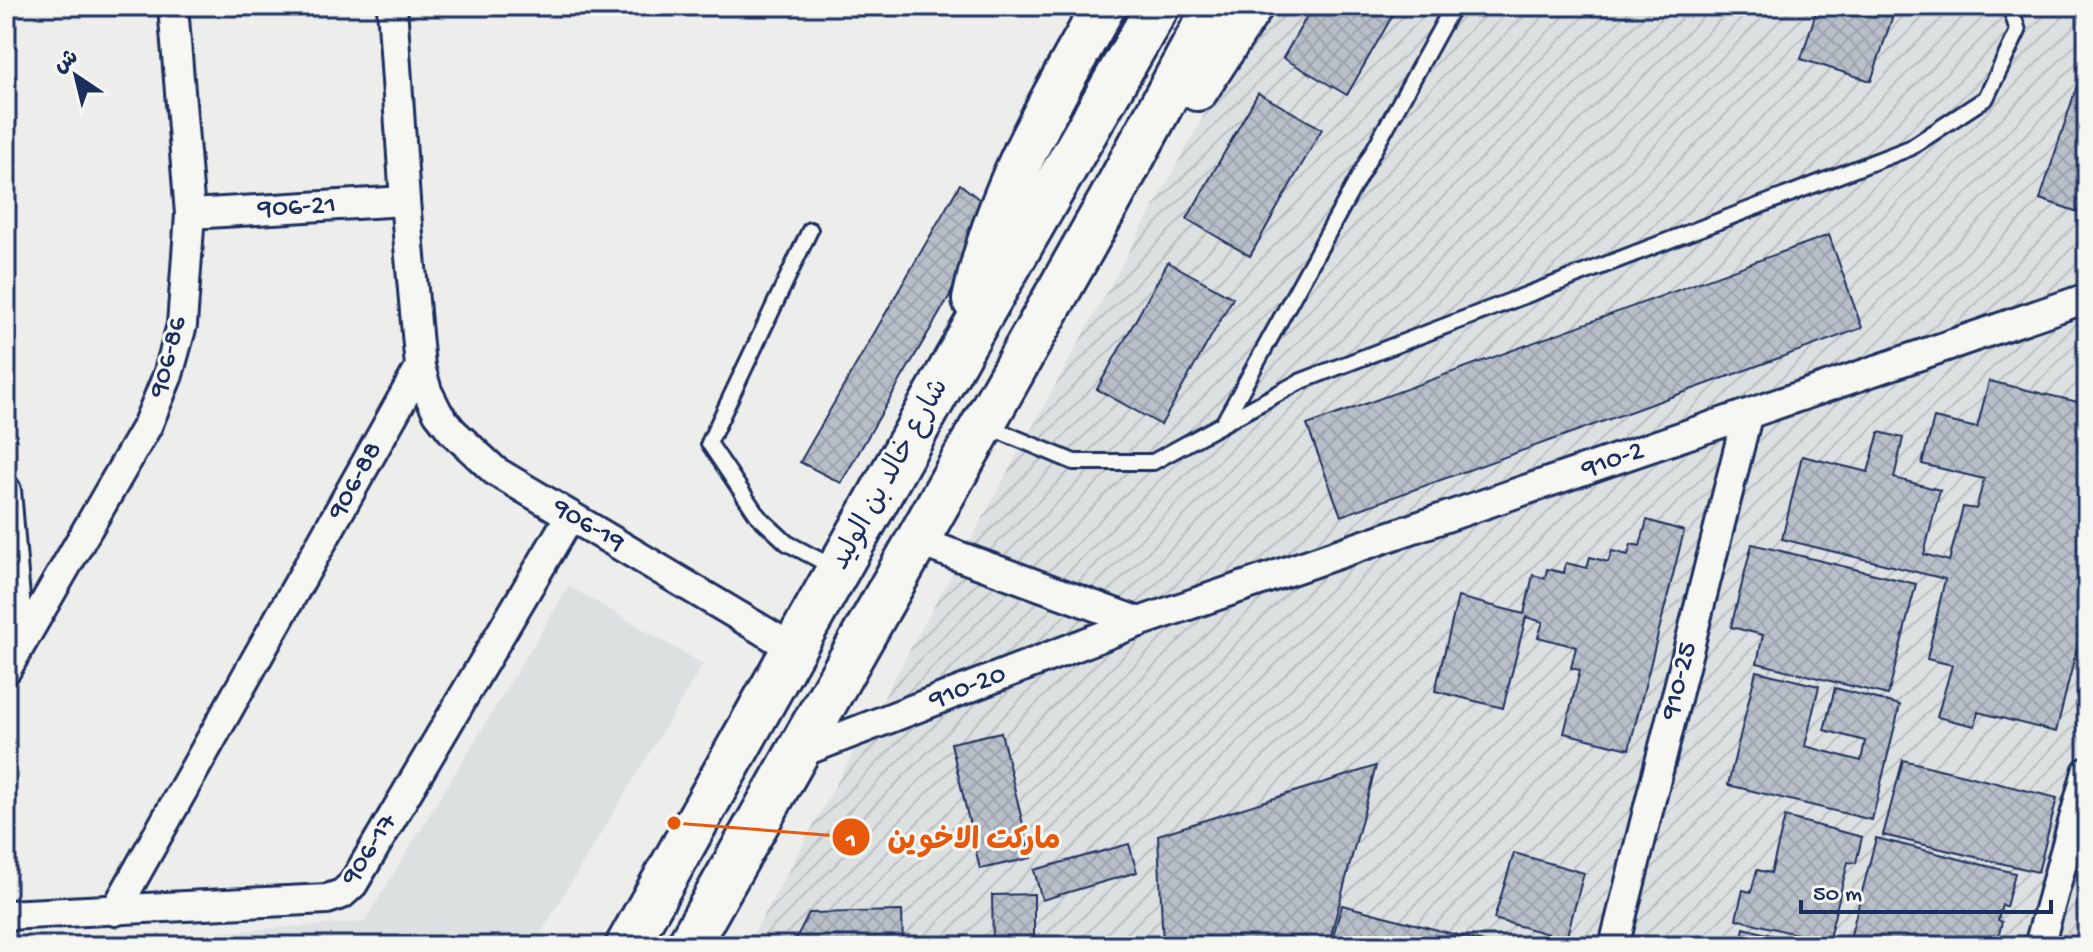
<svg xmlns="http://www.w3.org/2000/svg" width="2093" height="952" viewBox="0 0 2093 952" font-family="'Gochi Hand','Playpen Sans Arabic',sans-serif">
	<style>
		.built { fill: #dde0e1 }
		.industrial { fill: url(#industrial-furrows) }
		.building { fill: url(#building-cross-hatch); stroke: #1b2f5e; stroke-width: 2 }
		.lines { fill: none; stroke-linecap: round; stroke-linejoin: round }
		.lane-casing { stroke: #1b2f5e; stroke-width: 20 }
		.street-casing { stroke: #1b2f5e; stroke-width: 34 }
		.primary-casing { stroke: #1b2f5e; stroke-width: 48 }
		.lane { stroke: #f6f6f2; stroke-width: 14 }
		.street { stroke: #f6f6f2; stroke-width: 28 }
		.primary { stroke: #f6f6f2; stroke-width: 42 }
		.labels { text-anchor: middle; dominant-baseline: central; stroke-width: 6; stroke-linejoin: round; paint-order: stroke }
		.street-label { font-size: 28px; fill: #1b2f5e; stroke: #f6f6f2 }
		.leader { fill: none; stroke: #e8590c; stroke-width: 3 }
		.callout-dot { fill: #e8590c; stroke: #f6f6f2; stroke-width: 3 }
		.mark-label { font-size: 24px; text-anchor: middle; font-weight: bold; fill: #fff }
		.callout-label { font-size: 30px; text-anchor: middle; font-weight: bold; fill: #e8590c; stroke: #f6f6f2; stroke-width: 6; stroke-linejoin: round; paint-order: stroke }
	</style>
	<defs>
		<pattern id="industrial-furrows" width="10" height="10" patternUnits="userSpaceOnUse" patternTransform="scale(2)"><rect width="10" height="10" fill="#dde0e1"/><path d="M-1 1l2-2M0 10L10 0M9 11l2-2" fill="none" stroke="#bdc0c3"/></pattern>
		<pattern id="building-cross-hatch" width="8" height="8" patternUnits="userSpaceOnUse" patternTransform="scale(2)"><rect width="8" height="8" fill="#b9bfc8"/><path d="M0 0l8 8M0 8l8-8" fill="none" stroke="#9ea4ae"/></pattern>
	</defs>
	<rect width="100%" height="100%" fill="#edeeec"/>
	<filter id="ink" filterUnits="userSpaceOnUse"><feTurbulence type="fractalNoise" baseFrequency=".0125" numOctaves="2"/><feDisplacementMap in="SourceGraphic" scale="16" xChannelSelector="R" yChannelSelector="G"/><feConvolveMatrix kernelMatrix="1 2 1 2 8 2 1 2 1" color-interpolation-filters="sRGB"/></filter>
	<g filter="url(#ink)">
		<!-- built -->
		<polygon class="built" points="569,586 703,664 533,946 21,946 364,922"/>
		<!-- industrial -->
		<polygon class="industrial" points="1264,6 2087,6 2087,946 747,946"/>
		<!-- building -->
		<g class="building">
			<polygon points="1313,6 1398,6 1347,95 1283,58"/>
			<polygon points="1818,6 1896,6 1871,81 1801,59"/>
			<polygon points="2085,61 2087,61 2087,215 2040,199"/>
			<polygon points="1258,93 1322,129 1250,256 1187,219"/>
			<polygon points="960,184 985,204 949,297 841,483 800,462"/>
			<polygon points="1829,235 1862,328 1341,516 1307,425"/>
			<polygon points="1168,262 1233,298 1161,425 1097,389"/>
			<polygon points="1989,381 2082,403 2087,381 2087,608 2056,732 1978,712 1975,726 1937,717 1952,665 1927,659 1945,579 1782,539 1802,456 1868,472 1879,432 1903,438 1894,478 1940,490 1924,554 1949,561 1963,507 1976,509 1984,479 1922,464 1934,418 1977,428"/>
			<polygon points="1647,520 1684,531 1629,749 1564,733 1580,670 1571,668 1576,647 1538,637 1543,622 1526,617 1503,708 1435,691 1458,597 1524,614 1533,575 1545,578 1547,569 1564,573 1566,563 1587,568 1590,557 1608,562 1612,551 1628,555 1631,544 1640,546"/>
			<polygon points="1752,544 1916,584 1888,695 1757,663 1763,635 1731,627"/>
			<polygon points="1756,671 1819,686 1805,746 1861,761 1865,741 1824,730 1835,688 1900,705 1872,820 1728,785"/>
			<polygon points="1001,732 1031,858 980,869 951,743"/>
			<polygon points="1903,760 2057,798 2038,872 1883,835"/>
			<polygon points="1376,766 1328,946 1163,946 1158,835"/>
			<polygon points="1785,817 1862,837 1856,863 1848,862 1828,942 1736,919 1743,890 1751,892 1757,870 1771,873"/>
			<polygon points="1876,838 2015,873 2006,907 2002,905 1998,920 2002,922 1996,946 1848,946"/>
			<polygon points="1129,844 1137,872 1042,900 1034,870"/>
			<polygon points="1514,853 1584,873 1566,939 1494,919"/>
			<polygon points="1034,894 1034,946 993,946 992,895"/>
			<polygon points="1342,905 1499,946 1330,946"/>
			<polygon points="902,911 903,946 792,946 809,913"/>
			<polygon points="1744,928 1813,946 1740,946"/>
		</g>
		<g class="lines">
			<!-- lane casing -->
			<g class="lane-casing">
				<g id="lane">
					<polyline points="810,230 709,443 758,516 787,543 835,568"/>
					<polyline points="1224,422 1453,6"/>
					<polyline points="987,426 1074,462 1153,462 1299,382 1910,148 1986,98 2018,31 2010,6"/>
				</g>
			</g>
			<!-- street casing -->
			<g class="street-casing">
				<g id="street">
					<polyline points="190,214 405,201"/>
					<polyline points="420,367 427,391 438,413 452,431 495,471 794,649"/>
					<polyline points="6,490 19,646"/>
					<polyline points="917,541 1139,622"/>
					<polyline points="6,670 147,426 168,375 182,325 190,214 173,6"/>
					<polyline points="797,754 1139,622 2087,298"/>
					<polyline points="115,911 420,367 405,201 392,6"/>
					<polyline points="6,915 327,899 342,894 353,884 570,516"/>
					<polyline points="1614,946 1747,416"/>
					<polyline points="2039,946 2087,772"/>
				</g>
			</g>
			<!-- primary casing -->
			<g class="primary-casing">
				<g id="primary">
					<polyline points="1197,89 1251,6"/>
					<path d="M974,300C995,193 1051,100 1104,6"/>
					<polyline points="627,946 964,345 1158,6"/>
					<polyline points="688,946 1110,200 1215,6"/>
				</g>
			</g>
			<!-- lane -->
			<use href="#lane" class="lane"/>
			<!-- street -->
			<use href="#street" class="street"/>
			<!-- primary -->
			<use href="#primary" class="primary"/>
		</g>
	</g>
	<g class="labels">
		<!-- street labels -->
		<g class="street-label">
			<text transform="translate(297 208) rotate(-3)">906-21</text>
			<text transform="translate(169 357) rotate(-75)">906-86</text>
			<text transform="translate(1613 461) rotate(-19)">910-2</text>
			<text transform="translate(891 475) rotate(-61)">شارع خالد بن الوليد</text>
			<text transform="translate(356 481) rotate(-61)">906-88</text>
			<text transform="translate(588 526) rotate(31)">906-19</text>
			<text transform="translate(1680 681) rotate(-76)">910-25</text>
			<text transform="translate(968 688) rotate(-21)">910-20</text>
			<text transform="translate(370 850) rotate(-57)">906-17</text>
		</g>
	</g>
	<!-- callouts -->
	<path class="leader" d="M674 823L851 837"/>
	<g class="callout-dot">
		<circle cx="674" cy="823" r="8"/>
		<circle cx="851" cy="837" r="20"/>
	</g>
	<g class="mark-label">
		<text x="851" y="846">1</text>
	</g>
	<g class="callout-label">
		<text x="974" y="848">ماركت الاخوين</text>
	</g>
	<!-- margin -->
	<rect width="2093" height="952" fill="none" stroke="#f6f6f2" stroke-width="32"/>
	<rect x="16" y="16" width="2061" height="920" fill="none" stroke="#1b2f5e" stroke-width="3" filter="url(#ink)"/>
	<!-- north arrow -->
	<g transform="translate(76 76) rotate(325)" stroke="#f6f6f2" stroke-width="6" paint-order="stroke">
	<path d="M0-6L14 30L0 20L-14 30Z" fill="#1b2f5e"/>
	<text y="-12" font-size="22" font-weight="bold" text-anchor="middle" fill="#1b2f5e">ش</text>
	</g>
	<!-- scale -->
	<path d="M1801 900v12h250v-12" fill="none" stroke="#1b2f5e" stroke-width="4"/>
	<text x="1813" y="900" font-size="24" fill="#1b2f5e" stroke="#f6f6f2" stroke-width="6" paint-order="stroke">50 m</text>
</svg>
